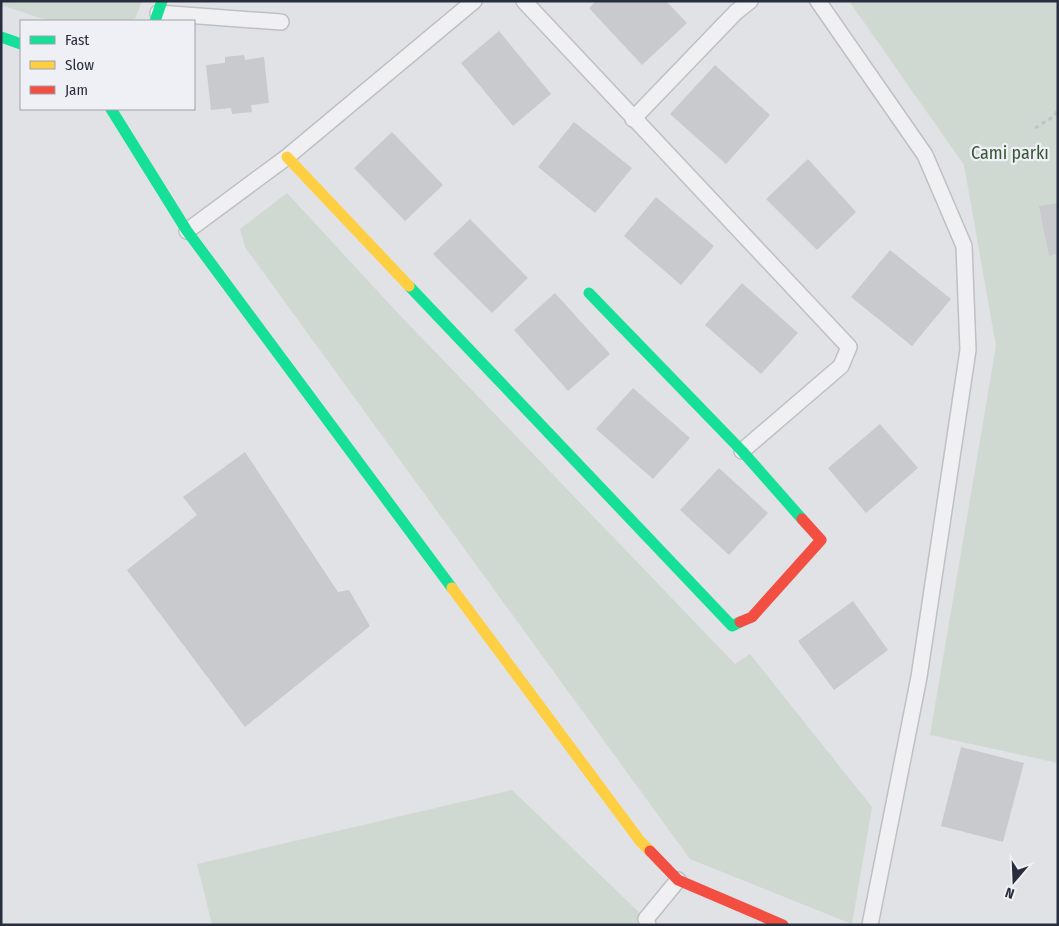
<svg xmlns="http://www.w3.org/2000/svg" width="1059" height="926" viewBox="0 0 1059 926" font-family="'Fira Sans Condensed',sans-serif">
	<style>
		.green { fill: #d0d9d1 }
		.building { fill: #c9cacd }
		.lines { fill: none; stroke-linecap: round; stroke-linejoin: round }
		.street-casing { stroke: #bec0c3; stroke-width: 18 }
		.path { stroke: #c2c3c9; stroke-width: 3; stroke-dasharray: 4 4; stroke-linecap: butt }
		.street { stroke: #f0f0f2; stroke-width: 15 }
		.fast { stroke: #16e098; stroke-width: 11 }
		.slow { stroke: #ffcf43; stroke-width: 11 }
		.jam { stroke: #f24e42; stroke-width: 11 }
		.labels { text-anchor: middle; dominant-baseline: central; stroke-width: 4.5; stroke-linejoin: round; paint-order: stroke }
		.park-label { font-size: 18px; fill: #395836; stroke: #eef0f5 }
	</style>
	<rect width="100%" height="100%" fill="#e0e2e5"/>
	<!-- green -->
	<g class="green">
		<polygon points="1,1 142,1 135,19 127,21 49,21 1,5"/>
		<polygon points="849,1 1058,1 1058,763 930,735 996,346 964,165"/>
		<polygon points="287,193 395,310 735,664 750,654 872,807 852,924 690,859 245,247 240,229"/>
		<polygon points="512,790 646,919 648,925 212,925 197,864"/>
	</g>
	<!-- building -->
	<g class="building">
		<polygon points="596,1 666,1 687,23 642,65 589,8"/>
		<polygon points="499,31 551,94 513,126 461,63"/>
		<polygon points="244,55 245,60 264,57 269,103 251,105 252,112 232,114 231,108 211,110 206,65 225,63 225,57"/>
		<polygon points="715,65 770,115 726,164 670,114"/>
		<polygon points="574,122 632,168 595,213 538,167"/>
		<polygon points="392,132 443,185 405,221 354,168"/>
		<polygon points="808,159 856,212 817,250 766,199"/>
		<polygon points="656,197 714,246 681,285 624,236"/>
		<polygon points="1058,203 1058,254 1049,256 1039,206"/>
		<polygon points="470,219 528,278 492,313 433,254"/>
		<polygon points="890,250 951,299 912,346 851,297"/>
		<polygon points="742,283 798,333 761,374 705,325"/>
		<polygon points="555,293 610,354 568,391 514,330"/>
		<polygon points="633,388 690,438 653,479 596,429"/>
		<polygon points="880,424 918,468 866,513 828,468"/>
		<polygon points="245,452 338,592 349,590 370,626 245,727 127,570 197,515 183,497"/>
		<polygon points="719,468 768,513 729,555 680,510"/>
		<polygon points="853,601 888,650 834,690 798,641"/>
		<polygon points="961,747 1024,763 1003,842 941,826"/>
	</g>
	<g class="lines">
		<!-- street casing -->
		<g class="street-casing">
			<g id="street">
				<polyline points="524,1 849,347 841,366 742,451"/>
				<polyline points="818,1 925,155 964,246 968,350 919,677 870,925"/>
				<polyline points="158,13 281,22"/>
				<polyline points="633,119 736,12 750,1"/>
				<polyline points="187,231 287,157 474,1"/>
				<polyline points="648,925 646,919 678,880"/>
			</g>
		</g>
		<!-- path -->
		<polyline class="path" points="1035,128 1053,117 1058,110"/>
		<!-- street -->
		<use href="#street" class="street"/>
		<!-- fast -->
		<g class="fast">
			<polyline points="155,21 162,1"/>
			<polyline points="1,37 21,44"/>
			<polyline points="111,109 187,231 452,588"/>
			<polyline points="409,286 732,626 740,622"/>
			<polyline points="589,293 742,451 802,519"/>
		</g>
		<!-- slow -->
		<g class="slow">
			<polyline points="287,157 409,286"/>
			<polyline points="452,588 640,841 650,851"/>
		</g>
		<!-- jam -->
		<g class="jam">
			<polyline points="740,622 752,617 821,540 802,519"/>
			<polyline points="650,851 678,880 783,925"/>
		</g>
	</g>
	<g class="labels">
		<!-- park labels -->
		<g class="park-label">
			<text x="1010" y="153">Cami parkı</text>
		</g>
	</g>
	<!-- border -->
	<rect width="1059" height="926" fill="none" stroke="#282e3d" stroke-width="5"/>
	<!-- legend -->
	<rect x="20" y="20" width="175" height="90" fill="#eef0f5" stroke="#9fa2ab"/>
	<rect x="30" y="36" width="25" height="8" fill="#16e098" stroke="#9fa2ab"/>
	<text x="65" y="45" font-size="15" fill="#282e3d">Fast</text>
	<rect x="30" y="61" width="25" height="8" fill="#ffcf43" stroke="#9fa2ab"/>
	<text x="65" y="70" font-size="15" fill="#282e3d">Slow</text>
	<rect x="30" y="86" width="25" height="8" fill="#f24e42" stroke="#9fa2ab"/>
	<text x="65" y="95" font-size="15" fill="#282e3d">Jam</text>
	<!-- north arrow -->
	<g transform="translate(1014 881) rotate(199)" stroke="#eef0f5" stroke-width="4" paint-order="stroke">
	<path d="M0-4L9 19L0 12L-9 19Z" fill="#282e3d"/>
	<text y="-8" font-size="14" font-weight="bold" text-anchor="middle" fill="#282e3d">N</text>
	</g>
</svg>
